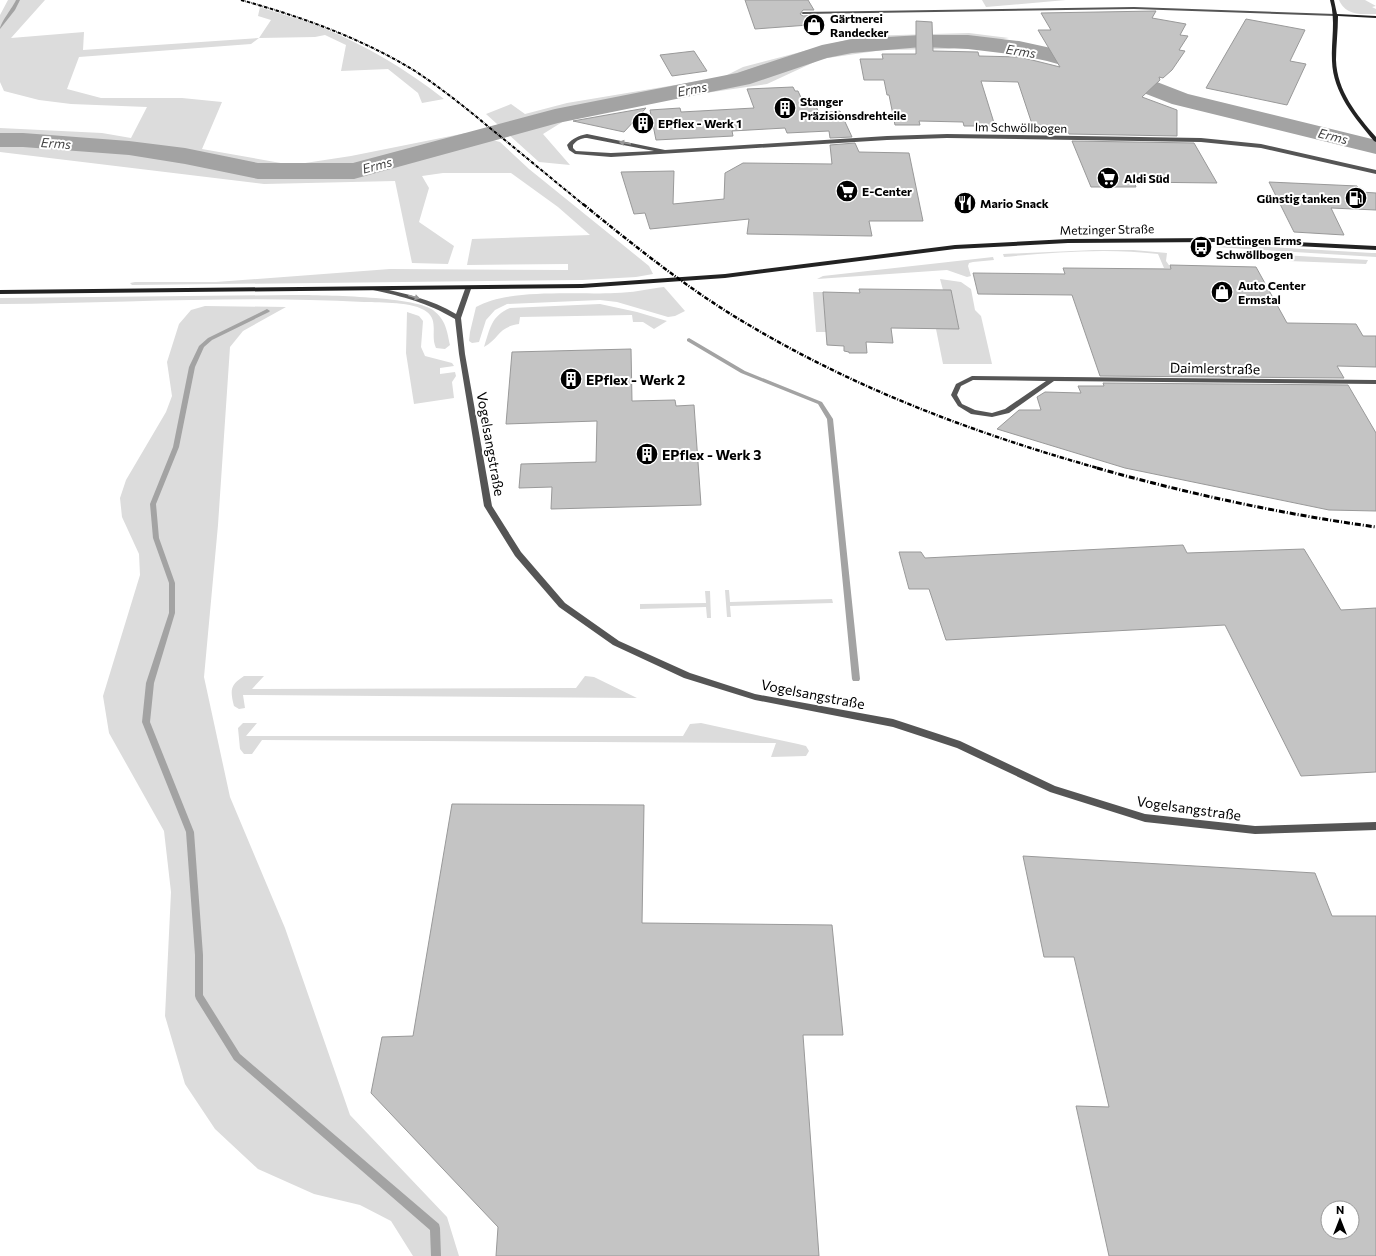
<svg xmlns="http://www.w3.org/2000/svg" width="1376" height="1256" viewBox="0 0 1376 1256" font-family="Commissioner,sans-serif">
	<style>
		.green { fill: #dcdcdc }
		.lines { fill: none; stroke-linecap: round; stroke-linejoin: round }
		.stream { fill: #a3a3a3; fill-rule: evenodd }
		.river { fill: #a3a3a3; fill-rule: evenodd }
		.building { fill: #c4c4c4; stroke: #999; fill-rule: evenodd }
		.street { fill: #555; fill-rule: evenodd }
		.secondary { fill: #222; fill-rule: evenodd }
		.rail-far2 { stroke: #000; stroke-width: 2; stroke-dasharray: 3.5 1 0.5 1; stroke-linecap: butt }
		.rail-far1 { stroke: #000; stroke-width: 2.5; stroke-dasharray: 4.5 1.5 1 1.5; stroke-linecap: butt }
		.rail { stroke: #000; stroke-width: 3; stroke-dasharray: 6 2 1 2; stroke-linecap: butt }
		.oneway { fill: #999 }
		.labels { text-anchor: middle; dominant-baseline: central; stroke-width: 4; stroke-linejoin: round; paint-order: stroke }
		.far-poi-label { font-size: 12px; font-weight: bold; fill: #000; stroke: #fff; text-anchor: start }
		.far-street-label { font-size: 12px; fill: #000; stroke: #fff }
		.far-water-label { font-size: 13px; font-style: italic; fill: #444; stroke: #fff }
		.street-label { font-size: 14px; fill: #000; stroke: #fff }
		.poi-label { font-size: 14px; font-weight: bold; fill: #000; stroke: #fff; text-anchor: start }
	</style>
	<rect width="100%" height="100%" fill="#fff"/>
	<!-- green -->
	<g class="green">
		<path d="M8,0H45L11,38L84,32L83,50L259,38L271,20L258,16L260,7C280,14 301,19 321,27C365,45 406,69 444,99L422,103L418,93L388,69L341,71L346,45L325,35L315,37L259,38L251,44L79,57L67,89L101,98H182L222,102L202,149L292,165L351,156L466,133L500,142L529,169L649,266L653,274L636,277L582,280L132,285L130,283L135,282H216L390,269L568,270V264L467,265L472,239L590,235L558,207L511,173H443L422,176L429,188L419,222L454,246L448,264L412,263L395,181L264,184L0,152V128L102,133L131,138L147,107L71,104L39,100L4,91L0,82V15Z"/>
		<polygon points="982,0 1066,0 986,7"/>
		<path d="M1339,0H1365L1376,6L1372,7L1376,9V14C1361,14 1346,16 1339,0Z"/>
		<polygon points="969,33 1009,38 949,49 883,50 821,59 767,84 692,95 572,116 543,134 570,165 539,162 486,114 511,104 525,114 567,103 723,77 743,67 862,36"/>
		<polygon points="1237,245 1372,253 1376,253 1376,257 1214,247"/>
		<path d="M1094,250H1133L1167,253L1166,261L1171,268H1164L1158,254C1108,248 1055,252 1004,257L1003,254Z"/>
		<polygon points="1229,252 1368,260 1366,264 1288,261 1286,258 1220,258 1219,253"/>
		<polygon points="993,257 994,260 973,262 969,263 968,266 971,276 967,277 947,270 817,279 823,276"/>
		<polygon points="940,279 961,282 971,289 975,310 981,316 992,364 943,364 936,329 959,329 951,291 943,290"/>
		<path d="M664,287L685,311L675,316L668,317L617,302L600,300L507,304L495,310L486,320L479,342L472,343L469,341L470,332L476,307C510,288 576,295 615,293C631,293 648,289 664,287Z"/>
		<polygon points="813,292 823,292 826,332 816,332"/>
		<path d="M291,295C319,295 413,296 433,310C446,320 447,331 450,345L445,349L436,348C430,336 439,321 427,312C413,301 381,303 364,302C244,295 120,303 0,304V298Z"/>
		<path d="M600,304L637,312L667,321L654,329L643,322H633L632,315L520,317L519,324C498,327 500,338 484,347C490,329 491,316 510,308Z"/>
		<polygon points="205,306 286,307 243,331 230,347 218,525 204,677 230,797 285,928 350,1115 447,1217 459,1256 413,1256 391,1221 360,1205 314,1194 258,1169 215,1129 185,1084 165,1016 171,892 164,831 109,733 103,696 140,575 139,554 122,517 120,498 126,480 166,412 172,396 167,362 179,324 191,310"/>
		<polygon points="407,312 419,316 423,321 421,347 425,356 452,363 454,366 440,368 440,374 455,372 456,376 452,382 454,398 414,404 406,353"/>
		<polygon points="725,590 729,590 730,602 832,599 833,603 730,606 731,617 727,617"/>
		<polygon points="705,591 710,591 711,618 707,618 706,607 640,609 640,604 706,603"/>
		<path d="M244,676H264L252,689L576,688L585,676L594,677L637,698L243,695L245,708L239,709L234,706C230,690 230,685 244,676Z"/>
		<polygon points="243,723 257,723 246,736 683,736 690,724 701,723 798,744 806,746 809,751 806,756 771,757 776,743 262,740 252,754 244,754 240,749 238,728"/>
	</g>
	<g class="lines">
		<!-- stream -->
		<g class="stream">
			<path d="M16,0H20L15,10L0,29C0,23 13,7 16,0Z"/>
			<polygon points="267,309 270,311 269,312 212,340 204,347 195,367 179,447 156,504 159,538 175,583 175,613 154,683 150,722 194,832 203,955 203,995 240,1054 439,1224 440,1228 441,1256 431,1256 430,1230 234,1060 196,999 195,996 195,955 186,832 142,722 146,683 169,613 169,583 153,538 150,504 173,447 189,367 199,346 208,338"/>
			<polygon points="689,338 745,371 822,402 833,419 860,679 859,681 853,681 852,679 827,419 818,404 741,373 687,341 687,339"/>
		</g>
		<!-- river -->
		<polygon class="river" points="922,35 968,35 1019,41 1051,48 1113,65 1188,94 1376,140 1376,154 1172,104 1097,75 1047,61 1019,55 968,49 922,47 852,53 827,58 750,84 558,123 354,179 258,179 185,164 129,155 23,147 0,147 0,133 23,133 129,141 185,148 258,163 353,163 555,109 737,73 822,45 852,39"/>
	</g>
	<!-- building -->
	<g class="building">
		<polygon points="745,0 808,0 814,10 803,10 800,14 803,16 817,15 822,24 755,29"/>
		<polygon points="1156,11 1152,18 1186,24 1180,35 1188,36 1179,50 1185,51 1172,70 1163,78 1159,77 1160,80 1142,97 1177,110 1177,136 1069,134 1067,128 1033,127 1018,82 981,81 995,126 964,126 963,122 919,121 920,125 895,125 889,95 887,95 884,80 864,80 860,59 883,59 882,54 916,54 916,21 932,22 933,51 978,52 979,56 1020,57 1060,67 1038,30 1051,30 1041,13"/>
		<polygon points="1246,19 1305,30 1290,61 1306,64 1287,105 1206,88"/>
		<polygon points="694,51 707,71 672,76 660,55"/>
		<polygon points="793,87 795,91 798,91 804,104 815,104 819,113 840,111 852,137 830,138 829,131 787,133 785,128 732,131 733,136 656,140 650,110 680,108 681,112 754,108 747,89"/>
		<polygon points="646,108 624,132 573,121"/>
		<polygon points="1072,141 1194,143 1217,183 1134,182 1136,187 1091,187"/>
		<polygon points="855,143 859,152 909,153 923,221 869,221 872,236 747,234 749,219 650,229 645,213 634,214 621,172 674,171 673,204 724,199 725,173 743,163 832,164 830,145"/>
		<polygon points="1269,182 1357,186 1361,192 1376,193 1376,210 1331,208 1344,235 1294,232"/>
		<polygon points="1170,265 1256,267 1287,323 1356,324 1363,336 1376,336 1376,367 1337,366 1344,378 1100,376 1072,295 978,294 973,273 1065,274 1063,268 1171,269"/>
		<polygon points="859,289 951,290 959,329 891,328 893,343 866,342 867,353 849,353 849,352 844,351 844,346 827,345 823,292 860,293"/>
		<polygon points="631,349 632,401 675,400 676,406 694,405 701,505 551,509 552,487 519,488 521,464 596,462 597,421 506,424 512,352"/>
		<polygon points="1103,383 1348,385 1376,433 1376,511 1329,510 1125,468 997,429 1019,410 1041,410 1037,397 1045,392 1081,393 1078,386 1104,386"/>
		<polygon points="1183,545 1187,553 1304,549 1341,610 1376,608 1376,772 1301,776 1225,625 946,640 929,589 909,589 899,552 921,552 925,558"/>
		<polygon points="452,804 644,805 642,923 832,925 843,1035 803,1035 819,1256 496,1256 498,1227 371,1093 382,1037 413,1036"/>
		<path d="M1023,856L1315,873L1332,916H1376V1256H1109L1076,1106L1109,1107L1074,957H1044ZM1328,1208H1352V1232H1328Z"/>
	</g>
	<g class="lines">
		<!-- street -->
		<g class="street">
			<polygon points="1134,7 1335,14 1337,15 1335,16 1134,9 803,14 801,13 803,12"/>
			<path d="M587,134L665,150L887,136L947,134L1201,138L1261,144L1376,170V174L1261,148L1201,142L947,138L887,140L611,157L575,154L569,150L567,145C573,138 578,136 587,134ZM587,138L654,151L611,153L576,151L573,148V145C577,140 581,138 587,138Z"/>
			<path d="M375,287C404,293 431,299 456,314L465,289L468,287L471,289L461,318L465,354L492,506L521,552L565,603L619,641L690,673L755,694L893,719L960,741L1055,786L1145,814L1255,826L1376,822V830L1255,834L1145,822L1050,792L957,748L893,727L755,700L684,678L613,645L559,607L515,556L484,506L459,354L455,319C426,302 404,297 373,290L372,289Z"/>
			<path d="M972,376L1376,380V384L1054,381L1009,413L992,417L971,414L958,406L951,395L956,384ZM973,380L1046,381L1005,409L992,413L975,410L962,404L957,395L961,386Z"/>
		</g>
		<!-- secondary -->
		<g class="secondary">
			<path d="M1330,0H1334L1337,14L1376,16V18L1338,16C1338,31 1336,46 1336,60C1337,91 1357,115 1376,137V142L1374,141C1355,118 1333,93 1332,61C1331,40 1336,21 1330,0Z"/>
			<polygon points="1215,238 1376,246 1376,250 1215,242 1068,243 955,249 725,278 582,288 0,294 0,290 582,284 725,274 955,245 1068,239"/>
		</g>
		<!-- rail-far2 -->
		<path class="rail-far2" d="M241,0C302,17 361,38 415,71C441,88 466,108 490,128C521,153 552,179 584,205"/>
		<!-- rail-far1 -->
		<path class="rail-far1" d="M583,204C637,248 693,293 754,328C863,392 980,435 1101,469"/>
		<!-- rail -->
		<path class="rail" d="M1097,468C1189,494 1282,514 1376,527"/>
	</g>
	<!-- one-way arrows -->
	<defs><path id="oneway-solid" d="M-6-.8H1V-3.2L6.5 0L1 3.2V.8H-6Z"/></defs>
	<g class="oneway">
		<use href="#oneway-solid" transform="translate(625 143) rotate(-170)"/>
		<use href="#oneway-solid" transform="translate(414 297) rotate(16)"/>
	</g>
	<!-- icons -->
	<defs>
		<g id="shop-disc" transform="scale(1.15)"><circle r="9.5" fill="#000" stroke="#fff"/><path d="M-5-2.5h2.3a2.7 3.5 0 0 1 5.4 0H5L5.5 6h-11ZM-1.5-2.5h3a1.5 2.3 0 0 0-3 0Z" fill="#fff"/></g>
		<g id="building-disc" transform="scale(1.15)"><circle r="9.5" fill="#000" stroke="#fff"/><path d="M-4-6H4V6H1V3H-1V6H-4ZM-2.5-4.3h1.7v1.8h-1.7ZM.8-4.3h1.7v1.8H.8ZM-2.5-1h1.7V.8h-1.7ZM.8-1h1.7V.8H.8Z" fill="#fff"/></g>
		<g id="supermarket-disc" transform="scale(1.15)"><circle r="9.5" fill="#000" stroke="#fff"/><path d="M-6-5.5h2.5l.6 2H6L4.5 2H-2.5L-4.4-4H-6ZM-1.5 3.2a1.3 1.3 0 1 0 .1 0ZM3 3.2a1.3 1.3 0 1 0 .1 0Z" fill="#fff"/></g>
		<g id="fuel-disc" transform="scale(1.15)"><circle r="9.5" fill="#000" stroke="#fff"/><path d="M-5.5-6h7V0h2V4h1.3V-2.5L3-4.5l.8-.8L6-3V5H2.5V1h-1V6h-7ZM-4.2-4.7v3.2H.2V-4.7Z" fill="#fff"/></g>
		<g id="restaurant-disc" transform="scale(1.15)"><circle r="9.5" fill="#000" stroke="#fff"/><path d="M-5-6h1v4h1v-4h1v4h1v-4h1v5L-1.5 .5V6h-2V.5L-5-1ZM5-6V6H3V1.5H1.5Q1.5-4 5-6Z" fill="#fff"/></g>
		<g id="bus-disc" transform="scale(1.15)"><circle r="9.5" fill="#000" stroke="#fff"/><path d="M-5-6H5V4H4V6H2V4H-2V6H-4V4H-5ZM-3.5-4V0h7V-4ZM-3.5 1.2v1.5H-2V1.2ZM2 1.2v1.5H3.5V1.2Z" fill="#fff"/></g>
	</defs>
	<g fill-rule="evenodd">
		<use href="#shop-disc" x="814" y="25"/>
		<use href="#building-disc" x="785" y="108"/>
		<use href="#building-disc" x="643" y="123"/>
		<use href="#supermarket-disc" x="1108" y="178"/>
		<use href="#supermarket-disc" x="847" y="191"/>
		<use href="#fuel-disc" x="1356" y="198"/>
		<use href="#restaurant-disc" x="965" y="203"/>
		<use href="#bus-disc" x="1201" y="247"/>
		<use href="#shop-disc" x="1222" y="292"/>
		<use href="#building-disc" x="571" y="379"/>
		<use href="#building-disc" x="647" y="454"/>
	</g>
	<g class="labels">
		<!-- far-poi labels -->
		<g class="far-poi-label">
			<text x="830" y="18">Gärtnerei<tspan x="830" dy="14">Randecker</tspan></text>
			<text x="800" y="101">Stanger<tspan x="800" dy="14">Präzisionsdrehteile</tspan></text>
			<text x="658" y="123">EPflex - Werk 1</text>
			<text x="1124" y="178">Aldi Süd</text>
			<text x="862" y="191">E-Center</text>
			<text x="1340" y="198" text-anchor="end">Günstig tanken</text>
			<text x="980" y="203">Mario Snack</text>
			<text x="1216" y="240">Dettingen Erms<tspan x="1216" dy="14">Schwöllbogen</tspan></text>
			<text x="1238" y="285">Auto Center<tspan x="1238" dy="14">Ermstal</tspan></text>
		</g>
		<!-- far-street labels -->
		<g class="far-street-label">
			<text transform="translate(1021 127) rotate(1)">Im Schwöllbogen</text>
			<text transform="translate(1107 229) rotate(-1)">Metzinger Straße</text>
		</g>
		<!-- far-water labels -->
		<g class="far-water-label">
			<text transform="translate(1021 51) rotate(9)">Erms</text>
			<text transform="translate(692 89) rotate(-11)">Erms</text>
			<text transform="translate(1333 136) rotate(14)">Erms</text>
			<text transform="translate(56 143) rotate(4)">Erms</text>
			<text transform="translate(377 165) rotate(-15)">Erms</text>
		</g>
		<!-- street labels -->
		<g class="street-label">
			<text transform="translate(1215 368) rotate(1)">Daimlerstraße</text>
			<text transform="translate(491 444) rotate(80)">Vogelsangstraße</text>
			<text transform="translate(813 694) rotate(11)">Vogelsangstraße</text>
			<text transform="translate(1189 808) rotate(8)">Vogelsangstraße</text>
		</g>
		<!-- poi labels -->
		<g class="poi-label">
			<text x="586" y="379">EPflex - Werk 2</text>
			<text x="662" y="454">EPflex - Werk 3</text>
		</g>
	</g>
	<!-- north arrow -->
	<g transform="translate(1340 1220)"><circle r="19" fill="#ffffff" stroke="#999999"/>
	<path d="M0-3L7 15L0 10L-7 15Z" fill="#000000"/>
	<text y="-6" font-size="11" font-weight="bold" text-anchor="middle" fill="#000000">N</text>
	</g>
</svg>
